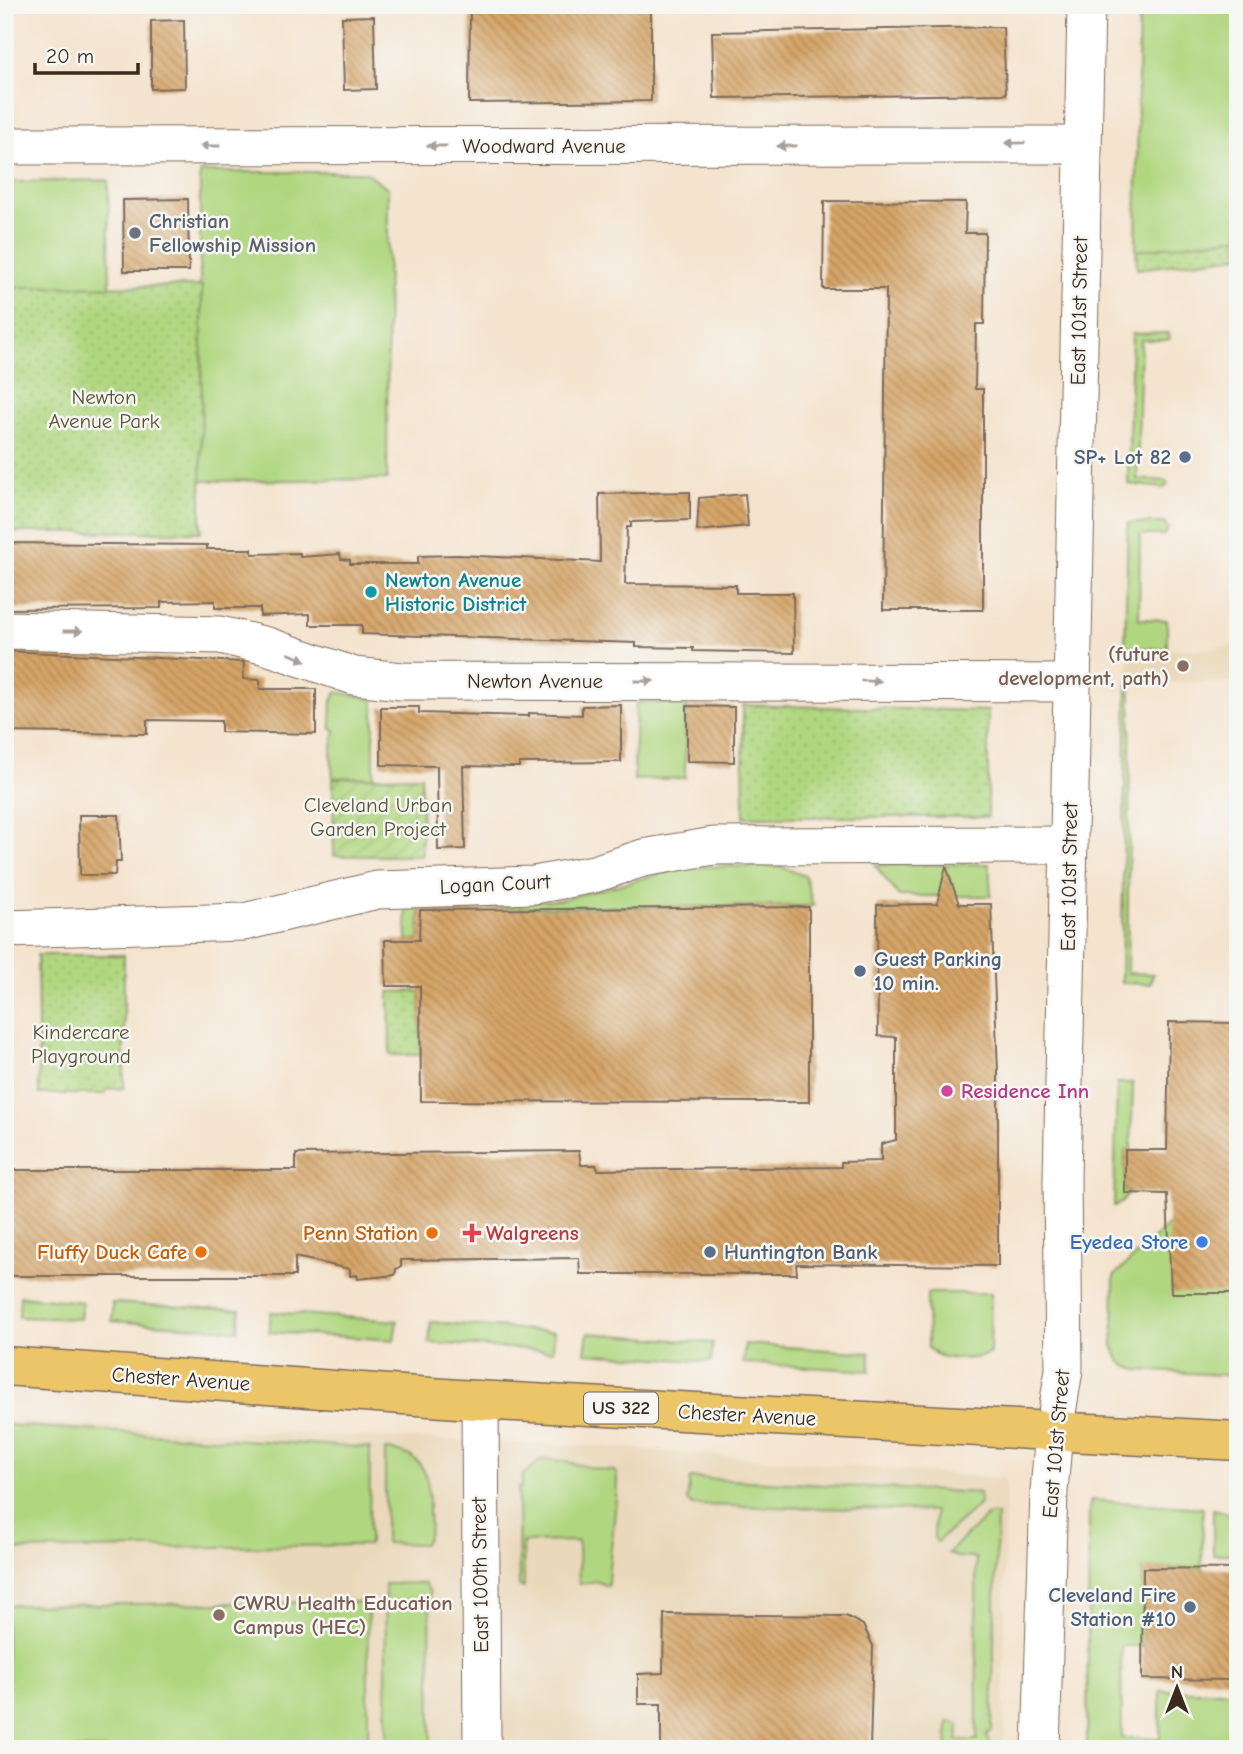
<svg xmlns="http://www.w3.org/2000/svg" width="1243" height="1754" viewBox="0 0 1243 1754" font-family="'Comic Neue',sans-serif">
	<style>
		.built { fill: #ead8ba }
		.grass { fill: #b0d780; stroke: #76804f; stroke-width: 2 }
		.park { fill: url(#park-dots); stroke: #76804f; stroke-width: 2 }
		.garden { fill: url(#garden-furrows); stroke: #76804f; stroke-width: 2 }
		.building { fill: url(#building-back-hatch) }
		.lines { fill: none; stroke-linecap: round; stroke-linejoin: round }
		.minor-casing { stroke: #7c6b5b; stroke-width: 39 }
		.primary-casing { stroke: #7c6b5b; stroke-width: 41 }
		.minor { stroke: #fff; stroke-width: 37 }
		.primary { stroke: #edc569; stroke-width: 38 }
		.oneway { fill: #a79f9a }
		.worship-dot { fill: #6b7280; stroke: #f6f6f2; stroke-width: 2.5 }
		.service-dot { fill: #5c6f8a; stroke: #f6f6f2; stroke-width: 2.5 }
		.culture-dot { fill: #0f9aa8; stroke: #f6f6f2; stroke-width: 2.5 }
		.education-dot { fill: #8d6e63; stroke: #f6f6f2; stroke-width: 2.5 }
		.hotel-dot { fill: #d1479c; stroke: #f6f6f2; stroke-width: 2.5 }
		.food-dot { fill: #e8710a; stroke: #f6f6f2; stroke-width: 2.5 }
		.health-dot { fill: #e0444e; stroke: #f6f6f2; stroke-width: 2.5 }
		.shop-dot { fill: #3f7fe0; stroke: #f6f6f2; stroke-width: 2.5 }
		.labels { text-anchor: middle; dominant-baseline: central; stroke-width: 5; stroke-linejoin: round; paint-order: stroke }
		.shield { fill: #f6f6f2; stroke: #73675e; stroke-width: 2 }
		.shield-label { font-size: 19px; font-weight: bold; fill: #3b2a1e }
		.street-label { font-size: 21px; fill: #3b2a1e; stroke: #f6f6f2 }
		.worship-label { font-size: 21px; font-weight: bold; fill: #5b616d; stroke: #f6f6f2; text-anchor: start }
		.park-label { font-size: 21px; fill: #585536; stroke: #f6f6f2 }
		.service-label { font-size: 21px; font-weight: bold; fill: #4e5e75; stroke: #f6f6f2; text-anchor: end }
		.culture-label { font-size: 21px; font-weight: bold; fill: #0d838f; stroke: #f6f6f2; text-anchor: start }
		.education-label { font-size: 21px; font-weight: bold; fill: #785e54; stroke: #f6f6f2; text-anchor: end }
		.hotel-label { font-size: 21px; font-weight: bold; fill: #b23c85; stroke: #f6f6f2; text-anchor: start }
		.food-label { font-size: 21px; font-weight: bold; fill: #c56008; stroke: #f6f6f2; text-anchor: end }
		.health-label { font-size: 21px; font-weight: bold; fill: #be3a42; stroke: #f6f6f2; text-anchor: start }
		.shop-label { font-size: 21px; font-weight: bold; fill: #366cbe; stroke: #f6f6f2; text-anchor: end }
	</style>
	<defs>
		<pattern id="park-dots" width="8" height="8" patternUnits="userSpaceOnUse" patternTransform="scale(1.75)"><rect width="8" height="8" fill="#b0d780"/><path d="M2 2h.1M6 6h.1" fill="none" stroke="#98b96e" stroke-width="1.8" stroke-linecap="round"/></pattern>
		<pattern id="garden-furrows" width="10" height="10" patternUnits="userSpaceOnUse" patternTransform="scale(1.75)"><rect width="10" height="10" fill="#b0d780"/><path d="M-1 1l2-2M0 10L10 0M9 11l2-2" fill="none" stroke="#98b96e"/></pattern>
		<pattern id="building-back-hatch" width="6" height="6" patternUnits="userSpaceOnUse" patternTransform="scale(1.75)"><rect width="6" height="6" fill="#d5a467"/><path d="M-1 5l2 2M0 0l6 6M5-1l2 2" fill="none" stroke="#ae8654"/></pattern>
	</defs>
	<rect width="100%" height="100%" fill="#f6f6f2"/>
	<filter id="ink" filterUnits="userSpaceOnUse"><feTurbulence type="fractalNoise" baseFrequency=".0143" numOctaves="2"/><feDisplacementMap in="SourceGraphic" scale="14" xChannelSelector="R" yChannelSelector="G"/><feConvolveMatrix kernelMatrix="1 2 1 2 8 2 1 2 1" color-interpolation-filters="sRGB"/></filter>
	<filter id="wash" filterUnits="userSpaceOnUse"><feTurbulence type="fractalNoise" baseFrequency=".00686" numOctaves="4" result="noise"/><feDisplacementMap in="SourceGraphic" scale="28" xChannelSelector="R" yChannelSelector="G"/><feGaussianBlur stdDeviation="1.57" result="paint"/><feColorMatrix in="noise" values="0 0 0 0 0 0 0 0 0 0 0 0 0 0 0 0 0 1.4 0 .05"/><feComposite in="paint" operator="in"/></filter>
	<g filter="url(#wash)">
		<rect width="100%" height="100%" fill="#f4e3cd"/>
		<!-- built -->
		<g class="built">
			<polygon points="1238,645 1238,682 1128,683 1129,649 1205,649"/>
			<polygon points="5,1422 615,1447 1005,1479 1004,1749 5,1749"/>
		</g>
		<!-- grass -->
		<g class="grass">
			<polygon points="1139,5 1238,5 1238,237 1136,251"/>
			<polygon points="200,172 365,172 388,188 387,479 200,481"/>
			<polygon points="108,180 110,287 5,287 5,182"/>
			<polygon points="1168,333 1170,338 1167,340 1141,340 1137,479 1166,481 1168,485 1164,488 1128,484 1132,334"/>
			<polygon points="1128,523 1164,523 1168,529 1164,535 1140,535 1139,619 1167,620 1167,649 1125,647"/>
			<polygon points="1127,683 1131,683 1127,973 1153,974 1150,984 1121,983"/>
			<polygon points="336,692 374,699 374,777 333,778 331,752 335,730 331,729 332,701"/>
			<polygon points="636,702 686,703 685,778 634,780"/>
			<polygon points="989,864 991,896 899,896 875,865"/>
			<polygon points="764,866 782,867 805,876 813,906 420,908 419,940 407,940 406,907 559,900 687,867"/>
			<polygon points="1117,1083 1133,1083 1131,1150 1125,1150 1125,1193 1129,1193 1121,1203 1114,1206"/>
			<polygon points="1169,1224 1238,1293 1238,1376 1137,1370 1126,1366 1119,1360 1113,1345 1114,1276"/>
			<path d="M927,1293H991L990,1353C974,1361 940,1362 928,1348Z"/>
			<polygon points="20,1296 82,1302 80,1319 19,1317"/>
			<polygon points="112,1303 240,1310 238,1330 112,1321"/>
			<polygon points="271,1312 397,1321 394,1340 269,1332"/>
			<polygon points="431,1322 554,1332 553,1351 429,1343"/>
			<polygon points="588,1333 713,1343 711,1362 585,1353"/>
			<polygon points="745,1344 870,1353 870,1371 743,1363"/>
			<polygon points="5,1425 370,1448 369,1545 5,1550"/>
			<path d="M385,1450C427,1452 429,1477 429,1512C430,1525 431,1533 424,1544L385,1543Z"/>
			<path d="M541,1460C566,1458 588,1470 614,1471L617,1475C617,1513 609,1549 608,1586L596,1581L579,1584L578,1541L523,1542L524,1588L519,1586L518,1488H521L523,1475Z"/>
			<polygon points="690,1478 979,1493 980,1504 937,1542 934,1538 935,1511 693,1505 687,1501"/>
			<path d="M1091,1500L1203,1508L1202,1568L1143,1569L1142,1646H1121L1122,1738H1160V1691H1238C1238,1718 1242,1731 1220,1749H1087L1089,1508Z"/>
			<polygon points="1213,1509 1236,1515 1238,1554 1213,1554"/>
			<polygon points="988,1515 997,1515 992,1730 986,1735 992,1748 947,1749 948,1722 954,1722 959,1726 957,1740 977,1740 976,1558 956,1557 948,1553"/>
			<polygon points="424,1583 430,1592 431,1749 387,1749 385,1584"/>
			<polygon points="368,1602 368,1749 6,1749 6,1605"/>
		</g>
		<!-- park -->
		<g class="park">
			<polygon points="1238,237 1238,256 1137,269 1136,251"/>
			<polygon points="202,286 201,532 5,532 5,287"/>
			<polygon points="743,705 988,711 988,817 744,817"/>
			<polygon points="37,955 124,955 124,1088 107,1089 105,1094 39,1094"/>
			<polygon points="420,991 421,1055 390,1055 389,992"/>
		</g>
		<!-- garden -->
		<polygon class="garden" points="421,776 422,856 334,856 333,778"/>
		<g id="blocks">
			<!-- building -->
			<g class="building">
				<polygon points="470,5 651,5 651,101 469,103"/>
				<polygon points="374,16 376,89 344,90 342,17"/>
				<polygon points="184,20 185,88 151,89 151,21"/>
				<polygon points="1003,27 1006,94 714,98 712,32"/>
				<polygon points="188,199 189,271 124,271 123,200"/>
				<polygon points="824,201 966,202 965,233 985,233 984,324 976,324 975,389 983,389 983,610 883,610 886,289 823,289"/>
				<polygon points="690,492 690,520 631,522 631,527 627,527 625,584 736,585 736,593 793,593 794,653 693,651 693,648 636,647 636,643 362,634 362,625 310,625 310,614 260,616 260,608 215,608 215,601 161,602 161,608 5,609 5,543 207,545 207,549 252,549 252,554 300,553 300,557 340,554 341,559 350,560 350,564 418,564 418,556 458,555 600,562 599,494"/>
				<polygon points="745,494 748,526 697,531 699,498"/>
				<polygon points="5,651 244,662 243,679 260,680 260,689 316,689 316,734 221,732 221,721 147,720 147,734 5,732"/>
				<polygon points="621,705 621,762 519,763 519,767 463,766 465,849 438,850 437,766 381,765 381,707 419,707 419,713 529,716 529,713 582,715 582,706"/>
				<polygon points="687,706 734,707 734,762 687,761"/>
				<polygon points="79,815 119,815 121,862 116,862 115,875 80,875"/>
				<polygon points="946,866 959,904 991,904 998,1072 998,1266 796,1264 797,1274 580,1274 579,1258 401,1260 401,1267 396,1269 395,1275 358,1279 357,1275 350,1276 350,1269 295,1257 295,1276 6,1276 5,1170 296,1170 296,1154 579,1151 581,1165 596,1165 598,1170 841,1167 841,1162 881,1161 881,1144 896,1140 896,1037 878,1036 877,905 937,904"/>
				<polygon points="809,907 809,1102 421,1101 420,986 386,986 385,940 419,940 420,910"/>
				<polygon points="1169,1022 1238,1023 1238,1293 1171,1293 1167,1194 1125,1193 1125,1150 1167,1150"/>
				<polygon points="1143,1568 1238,1569 1238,1680 1142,1679"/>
				<polygon points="664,1614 846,1616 863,1625 873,1646 870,1749 661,1749 661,1704 638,1704 638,1674 663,1673"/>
			</g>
		</g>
	</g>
	<g filter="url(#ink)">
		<use href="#blocks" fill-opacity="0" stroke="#7c6b5b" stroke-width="2"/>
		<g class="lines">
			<!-- minor casing -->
			<g class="minor-casing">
				<g id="minor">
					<polyline points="5,146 1083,145"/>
					<polyline points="5,630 220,635 267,646 354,676 402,681 1072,683"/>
					<polyline points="5,929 244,922 377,890 534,885 594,874 643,858 714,846 1069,845"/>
					<polyline points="480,1400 482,1749"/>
					<polyline points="1041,1749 1049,1491 1054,1431 1064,1370 1062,1180 1086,5"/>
				</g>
			</g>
			<!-- primary casing -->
			<g class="primary-casing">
				<polyline id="primary" points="5,1366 458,1399 1238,1441"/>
			</g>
			<!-- minor -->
			<use href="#minor" class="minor"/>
			<!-- primary -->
			<use href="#primary" class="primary"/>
		</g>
		<!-- one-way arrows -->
		<defs><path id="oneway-solid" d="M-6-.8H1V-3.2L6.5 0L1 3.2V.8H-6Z" transform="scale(1.75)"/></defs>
		<g class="oneway">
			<use href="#oneway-solid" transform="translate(1015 143) rotate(179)"/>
			<use href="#oneway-solid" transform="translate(210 146) rotate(180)"/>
			<use href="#oneway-solid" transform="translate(437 146) rotate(180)"/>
			<use href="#oneway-solid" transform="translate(787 146) rotate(179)"/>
			<use href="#oneway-solid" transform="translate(73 631)"/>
			<use href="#oneway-solid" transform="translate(297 657) rotate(22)"/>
			<use href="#oneway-solid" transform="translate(644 681)"/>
			<use href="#oneway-solid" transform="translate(871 681) rotate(1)"/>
		</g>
	</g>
	<!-- markers -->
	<circle class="worship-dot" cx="135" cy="233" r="7"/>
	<g class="service-dot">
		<circle cx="1185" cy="457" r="7"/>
		<circle cx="860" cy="971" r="7"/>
		<circle cx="710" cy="1252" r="7"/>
		<circle cx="1190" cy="1607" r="7"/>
	</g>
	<circle class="culture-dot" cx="371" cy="592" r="7"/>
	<g class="education-dot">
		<circle cx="1183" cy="666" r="7"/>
		<circle cx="219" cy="1615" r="7"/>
	</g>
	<circle class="hotel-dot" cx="947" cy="1091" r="7"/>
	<g class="food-dot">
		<circle cx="432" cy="1233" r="7"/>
		<circle cx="201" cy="1252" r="7"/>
	</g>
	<path class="health-dot" d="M468.5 1222.5h7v7h7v7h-7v7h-7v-7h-7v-7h7z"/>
	<circle class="shop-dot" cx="1202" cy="1242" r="7"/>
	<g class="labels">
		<!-- shield labels -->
		<rect class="shield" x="584" y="1392.5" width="74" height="31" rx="5"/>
		<g class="shield-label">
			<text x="621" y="1408">US 322</text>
		</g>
		<!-- street labels -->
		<g class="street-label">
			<text x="544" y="146">Woodward Avenue</text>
			<text transform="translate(1079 311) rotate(-89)">East 101st Street</text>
			<text x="535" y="681">Newton Avenue</text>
			<text transform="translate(1069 877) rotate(-89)">East 101st Street</text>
			<text transform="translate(495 884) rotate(-3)">Logan Court</text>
			<text transform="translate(181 1379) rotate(4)">Chester Avenue</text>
			<text transform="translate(747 1415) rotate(3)">Chester Avenue</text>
			<text transform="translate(1056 1444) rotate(-85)">East 101st Street</text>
			<text transform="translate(480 1575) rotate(-91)">East 100th Street</text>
		</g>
		<!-- worship labels -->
		<g class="worship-label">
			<text x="149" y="221">Christian<tspan x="149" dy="24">Fellowship Mission</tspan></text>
		</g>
		<!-- park labels -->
		<g class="park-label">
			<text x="104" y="397">Newton<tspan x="104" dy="24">Avenue Park</tspan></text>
			<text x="378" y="805">Cleveland Urban<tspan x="378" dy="24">Garden Project</tspan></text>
			<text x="81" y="1032">Kindercare<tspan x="81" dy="24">Playground</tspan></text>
		</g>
		<!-- service labels -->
		<g class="service-label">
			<text x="1171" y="457">SP+ Lot 82</text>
			<text x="874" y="959" text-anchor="start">Guest Parking<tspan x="874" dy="24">10 min.</tspan></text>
			<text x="724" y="1252" text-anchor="start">Huntington Bank</text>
			<text x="1176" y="1595">Cleveland Fire<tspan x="1176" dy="24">Station #10</tspan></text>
		</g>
		<!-- culture labels -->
		<g class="culture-label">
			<text x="385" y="580">Newton Avenue<tspan x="385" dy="24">Historic District</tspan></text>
		</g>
		<!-- education labels -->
		<g class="education-label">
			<text x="1169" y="654">(future<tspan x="1169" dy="24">development, path)</tspan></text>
			<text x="233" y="1603" text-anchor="start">CWRU Health Education<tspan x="233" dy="24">Campus (HEC)</tspan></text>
		</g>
		<!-- hotel labels -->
		<g class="hotel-label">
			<text x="961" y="1091">Residence Inn</text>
		</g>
		<!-- food labels -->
		<g class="food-label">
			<text x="418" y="1233">Penn Station</text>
			<text x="187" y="1252">Fluffy Duck Cafe</text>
		</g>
		<!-- health labels -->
		<g class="health-label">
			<text x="486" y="1233">Walgreens</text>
		</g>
		<!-- shop labels -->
		<g class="shop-label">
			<text x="1188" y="1242">Eyedea Store</text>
		</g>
	</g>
	<!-- margin -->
	<rect width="1243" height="1754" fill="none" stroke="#f6f6f2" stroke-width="28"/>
	<!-- north arrow -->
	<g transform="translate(1177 1688)" stroke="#f6f6f2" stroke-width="5" paint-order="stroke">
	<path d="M0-5L12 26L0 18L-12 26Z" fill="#3b2a1e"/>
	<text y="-10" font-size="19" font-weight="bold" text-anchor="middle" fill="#3b2a1e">N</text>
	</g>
	<!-- scale -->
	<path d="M35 63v10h103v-10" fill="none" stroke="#3b2a1e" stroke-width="3.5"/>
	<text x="46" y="63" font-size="21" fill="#3b2a1e" stroke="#f6f6f2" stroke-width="5" paint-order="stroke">20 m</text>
</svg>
